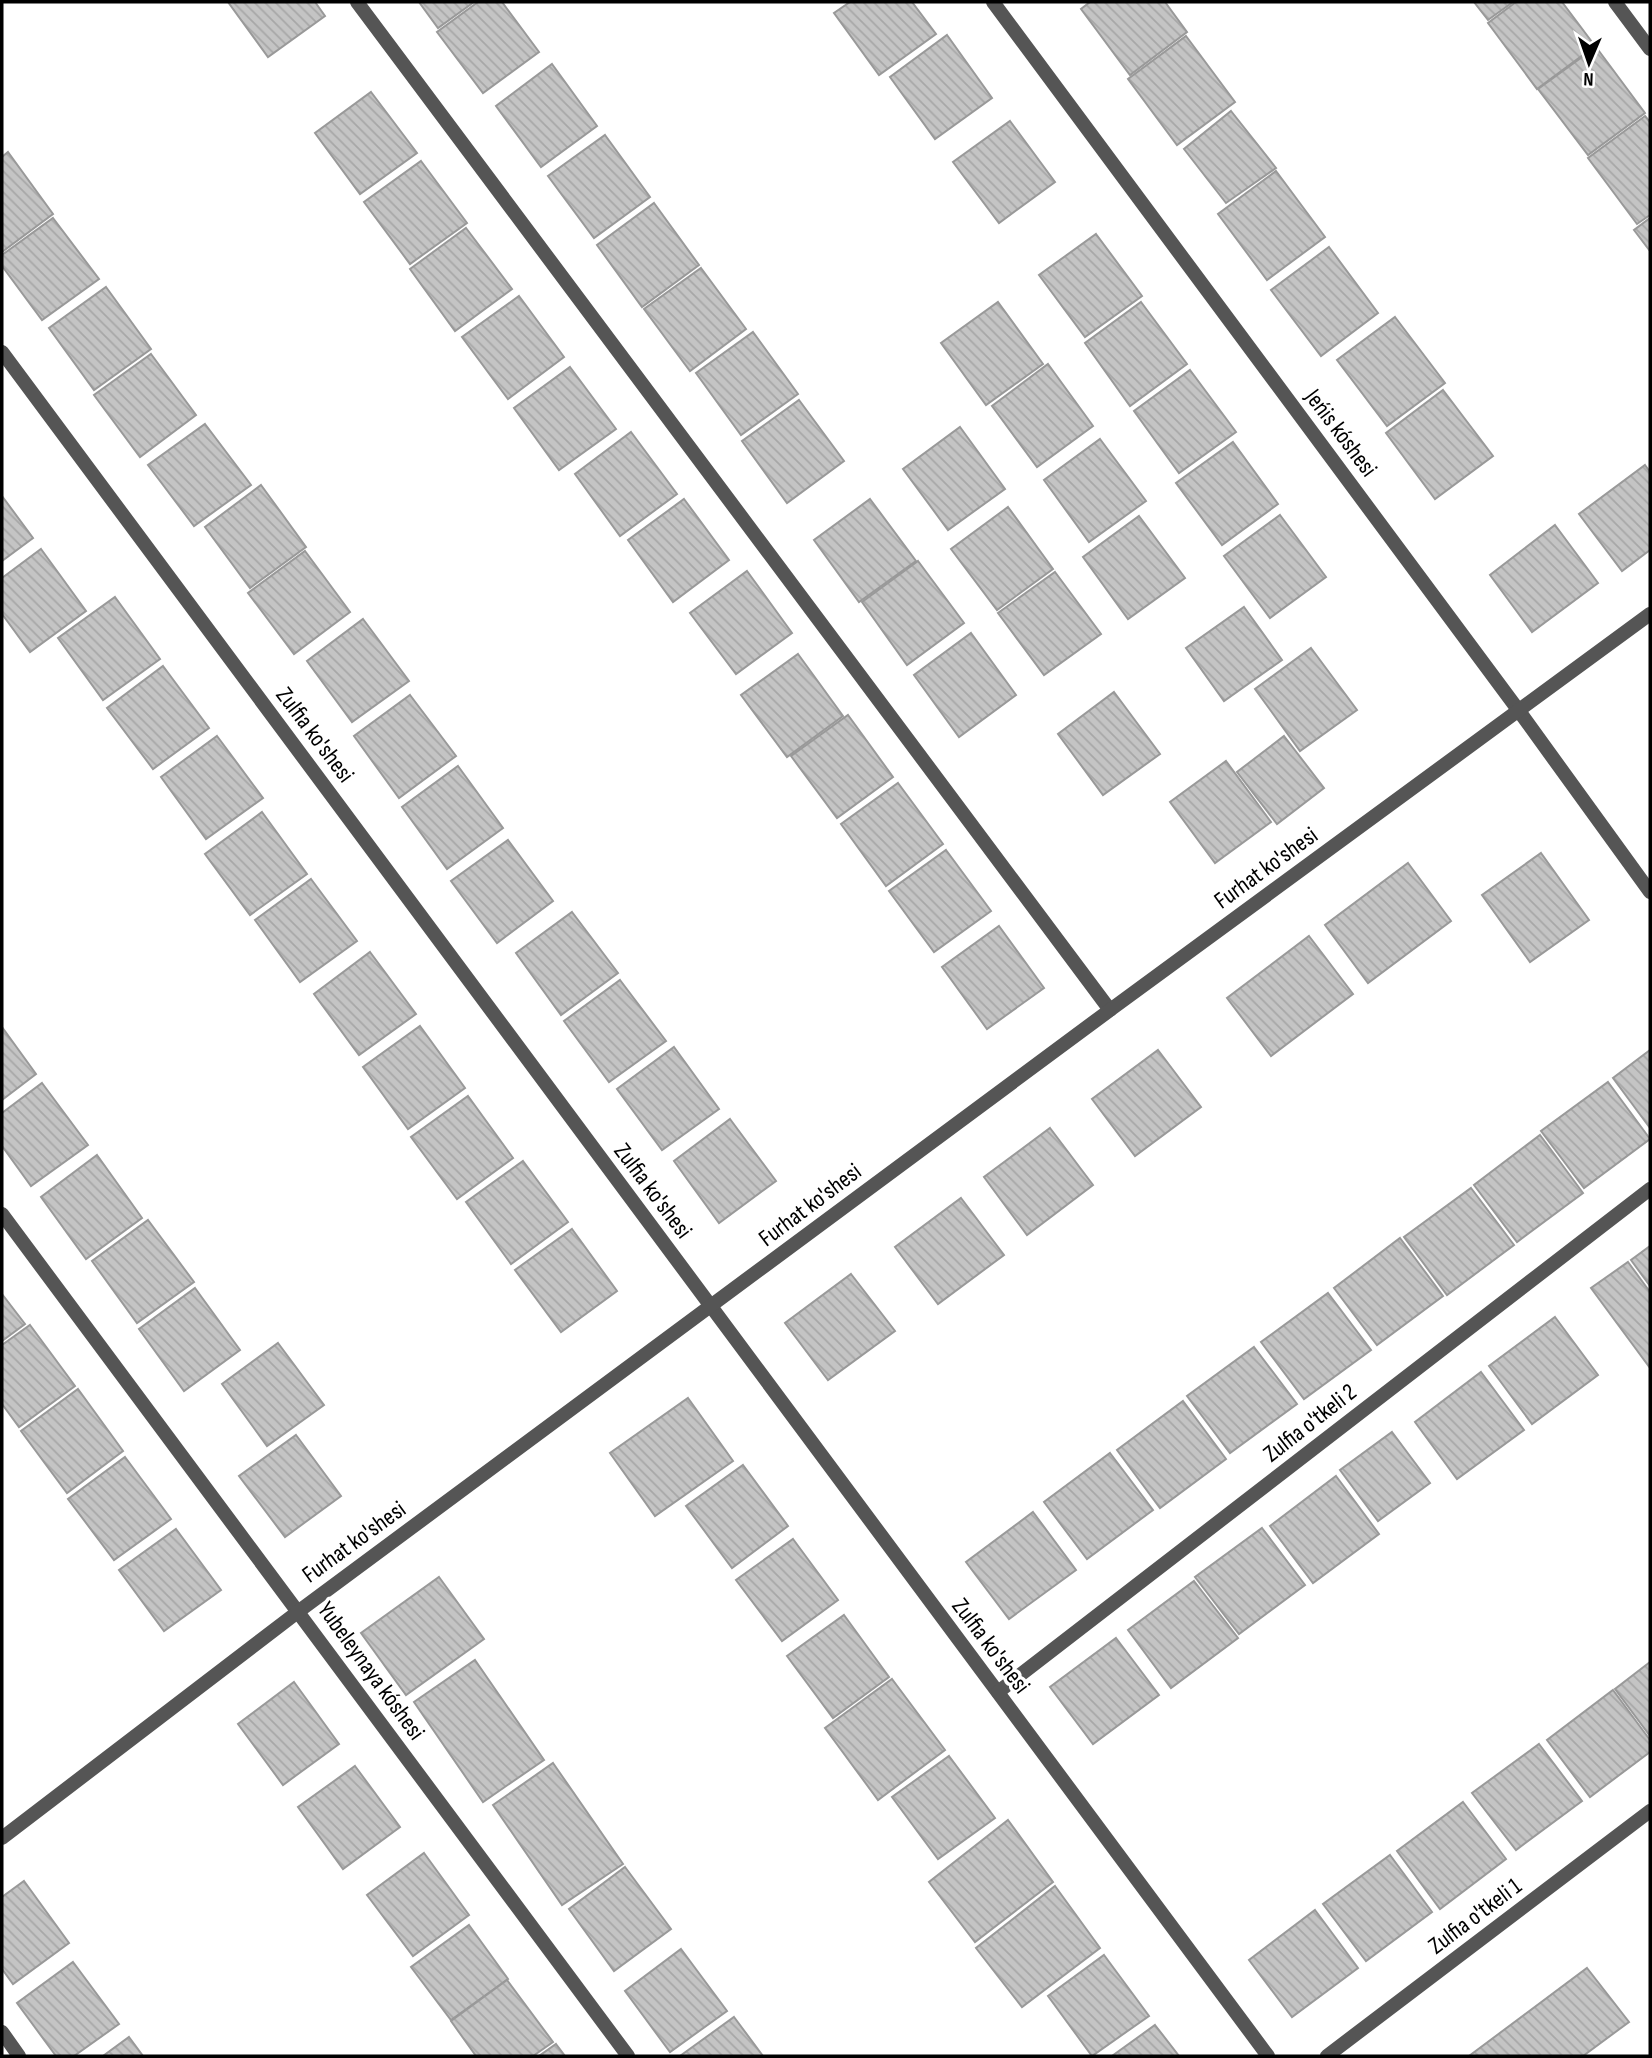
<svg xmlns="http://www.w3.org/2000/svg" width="1652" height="2058" viewBox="0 0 1652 2058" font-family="'Sofia Sans Condensed',sans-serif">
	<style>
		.building { fill: url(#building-back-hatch); stroke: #999; stroke-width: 2 }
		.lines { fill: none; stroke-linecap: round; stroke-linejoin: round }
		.minor { stroke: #555; stroke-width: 14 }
		.labels { text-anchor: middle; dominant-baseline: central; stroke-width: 7; stroke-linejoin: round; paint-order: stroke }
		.street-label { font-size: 24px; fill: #000; stroke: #fff }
	</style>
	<defs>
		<pattern id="building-back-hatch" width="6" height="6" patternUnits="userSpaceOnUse" patternTransform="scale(1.75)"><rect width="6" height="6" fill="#c4c4c4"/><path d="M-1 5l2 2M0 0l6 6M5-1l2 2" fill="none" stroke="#a7a7a7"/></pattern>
	</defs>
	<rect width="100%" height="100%" fill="#fff"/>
	<!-- building -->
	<g class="building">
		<polygon points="228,2 315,2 325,16 268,57"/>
		<polygon points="419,2 474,2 438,28"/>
		<polygon points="478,2 502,2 539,52 483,93 437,32"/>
		<polygon points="850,2 912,2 936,34 879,75 834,13"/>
		<polygon points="1090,2 1165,2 1187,32 1130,75 1081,9"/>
		<polygon points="1474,2 1513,2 1488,20"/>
		<polygon points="1516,2 1562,2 1595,46 1537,89 1488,23"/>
		<polygon points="947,35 992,98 935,139 890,77"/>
		<polygon points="1186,36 1235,102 1177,145 1128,79"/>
		<polygon points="1596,47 1645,113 1588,155 1538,89"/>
		<polygon points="552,64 597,126 541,167 496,106"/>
		<polygon points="371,92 417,153 360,194 315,133"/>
		<polygon points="1231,111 1276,168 1226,203 1184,149"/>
		<polygon points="1645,116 1650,122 1650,215 1637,224 1588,158"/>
		<polygon points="1010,121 1055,182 999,223 953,162"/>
		<polygon points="605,135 650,197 594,238 548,176"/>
		<polygon points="8,152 53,214 2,252 2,157"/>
		<polygon points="421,161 467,223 410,264 364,202"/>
		<polygon points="1276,171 1325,237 1267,280 1218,214"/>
		<polygon points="654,203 699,265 642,307 597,245"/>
		<polygon points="53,218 99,279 42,320 2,266 2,255"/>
		<polygon points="1650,218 1650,251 1634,230"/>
		<polygon points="466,228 512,289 455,331 410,269"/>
		<polygon points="1096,234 1142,296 1085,337 1039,275"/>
		<polygon points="1329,247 1378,313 1321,356 1271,290"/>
		<polygon points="701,268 746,329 690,371 644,309"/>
		<polygon points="106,287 151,349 94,390 49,328"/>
		<polygon points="519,296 564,357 508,399 462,337"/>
		<polygon points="998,302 1043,364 986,405 941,343"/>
		<polygon points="1141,302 1187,364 1130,406 1085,343"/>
		<polygon points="1395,317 1445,383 1387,426 1337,360"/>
		<polygon points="753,332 798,394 741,435 696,373"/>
		<polygon points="151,354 196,415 140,457 94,395"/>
		<polygon points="1048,364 1093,426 1037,467 992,406"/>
		<polygon points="570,367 616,429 559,470 514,408"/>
		<polygon points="1190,370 1236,432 1179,473 1134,411"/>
		<polygon points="1443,390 1493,456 1435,499 1386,433"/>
		<polygon points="799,400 844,461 787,503 742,441"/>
		<polygon points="205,424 251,485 194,526 148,465"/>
		<polygon points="960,427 1005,489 948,530 903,469"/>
		<polygon points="631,432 677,494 620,536 575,474"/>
		<polygon points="1100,439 1146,501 1089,542 1044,480"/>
		<polygon points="1233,442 1278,504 1222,545 1176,483"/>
		<polygon points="1645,465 1650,472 1650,550 1622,571 1579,514"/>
		<polygon points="261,485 306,547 250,588 205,527"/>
		<polygon points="2,496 33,538 2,561"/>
		<polygon points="684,499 729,560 673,602 628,540"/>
		<polygon points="870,499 916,561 859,602 814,540"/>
		<polygon points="1008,507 1053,569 997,610 951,549"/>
		<polygon points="1280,515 1326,577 1270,618 1224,556"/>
		<polygon points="1139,516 1185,578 1128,619 1083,557"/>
		<polygon points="1555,525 1598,583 1532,632 1490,575"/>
		<polygon points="41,549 86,611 30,652 2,614 2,578"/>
		<polygon points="305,551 350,612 294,654 248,593"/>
		<polygon points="918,561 964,623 907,665 862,602"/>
		<polygon points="747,571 792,633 736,674 690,613"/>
		<polygon points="1055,572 1101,634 1044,675 998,613"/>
		<polygon points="115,597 160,659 103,700 58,638"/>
		<polygon points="1244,607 1282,660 1224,701 1186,648"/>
		<polygon points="363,619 409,681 352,722 307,661"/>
		<polygon points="971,633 1016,695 959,737 914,675"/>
		<polygon points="1311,648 1357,710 1300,751 1255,689"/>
		<polygon points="798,654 843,716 787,757 741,695"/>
		<polygon points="163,666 209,728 153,769 107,708"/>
		<polygon points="1114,692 1160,754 1103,795 1058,734"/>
		<polygon points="410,695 456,756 399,798 354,736"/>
		<polygon points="848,715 893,777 837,818 791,756"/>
		<polygon points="217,736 263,798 206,839 161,777"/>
		<polygon points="1284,736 1324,788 1277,824 1237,772"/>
		<polygon points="1226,761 1271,822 1215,863 1170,802"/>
		<polygon points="458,766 503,828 447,869 402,807"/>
		<polygon points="898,783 943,844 886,886 841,824"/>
		<polygon points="262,812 307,874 250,915 205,854"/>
		<polygon points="508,840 553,901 497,943 451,881"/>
		<polygon points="946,850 991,911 934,952 889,891"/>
		<polygon points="1541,853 1589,920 1530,962 1482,895"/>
		<polygon points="1408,863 1451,921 1368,983 1325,925"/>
		<polygon points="311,879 357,941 300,982 255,920"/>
		<polygon points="572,912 618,973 561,1015 516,953"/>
		<polygon points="999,926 1044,988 987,1029 942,967"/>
		<polygon points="1309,936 1353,994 1271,1056 1227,998"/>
		<polygon points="370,952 416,1014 359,1055 314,994"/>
		<polygon points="620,980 666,1041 609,1082 564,1021"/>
		<polygon points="420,1026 465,1088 408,1129 363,1067"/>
		<polygon points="2,1027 36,1074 2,1100"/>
		<polygon points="674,1047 719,1109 662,1150 617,1089"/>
		<polygon points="1158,1050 1201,1107 1135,1156 1092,1099"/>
		<polygon points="1650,1050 1650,1128 1613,1078"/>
		<polygon points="1608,1082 1650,1139 1584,1188 1541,1131"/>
		<polygon points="42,1083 88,1145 31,1186 2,1146 2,1113"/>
		<polygon points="468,1096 513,1158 457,1199 411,1137"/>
		<polygon points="730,1119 776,1181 719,1223 674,1161"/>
		<polygon points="1050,1128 1093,1185 1027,1235 984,1177"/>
		<polygon points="1540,1135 1583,1193 1517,1242 1474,1185"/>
		<polygon points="97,1155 142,1218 86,1259 41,1197"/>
		<polygon points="523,1161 568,1222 511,1264 466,1202"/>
		<polygon points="1471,1188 1514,1245 1447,1295 1404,1237"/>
		<polygon points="961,1198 1004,1255 938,1304 895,1247"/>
		<polygon points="148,1220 194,1282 137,1323 92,1261"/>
		<polygon points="572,1229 617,1291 561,1332 515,1270"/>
		<polygon points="1400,1238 1443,1296 1377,1345 1334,1288"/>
		<polygon points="1650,1246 1650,1286 1631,1260"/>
		<polygon points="1628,1262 1650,1292 1650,1368 1591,1288"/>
		<polygon points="851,1274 895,1331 828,1380 785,1323"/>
		<polygon points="195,1288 240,1350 184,1391 139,1329"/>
		<polygon points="1328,1293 1371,1350 1304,1399 1261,1342"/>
		<polygon points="2,1294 25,1324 2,1341"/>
		<polygon points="1555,1317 1598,1375 1532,1424 1489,1366"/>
		<polygon points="30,1325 75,1386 19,1427 2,1404 2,1345"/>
		<polygon points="278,1343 324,1405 267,1446 222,1384"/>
		<polygon points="1254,1347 1297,1404 1230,1453 1187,1396"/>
		<polygon points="1481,1372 1524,1430 1457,1479 1415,1422"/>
		<polygon points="78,1389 123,1451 67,1493 21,1431"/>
		<polygon points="688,1398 733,1461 655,1516 610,1453"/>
		<polygon points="1183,1401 1226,1459 1160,1508 1117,1450"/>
		<polygon points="1392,1432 1430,1483 1378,1521 1340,1470"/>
		<polygon points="296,1435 341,1496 285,1537 239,1476"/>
		<polygon points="1110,1453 1153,1510 1087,1559 1044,1502"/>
		<polygon points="125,1457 171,1519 114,1560 68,1499"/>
		<polygon points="743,1465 788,1526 732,1568 686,1506"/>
		<polygon points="1336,1476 1379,1534 1313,1583 1270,1526"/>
		<polygon points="1033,1512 1076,1570 1009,1619 966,1562"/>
		<polygon points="1262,1528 1305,1585 1239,1634 1195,1577"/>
		<polygon points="176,1529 221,1590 164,1631 119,1570"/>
		<polygon points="793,1539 838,1600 782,1641 736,1580"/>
		<polygon points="439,1577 484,1639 406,1695 361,1633"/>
		<polygon points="1194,1581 1238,1638 1171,1688 1128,1630"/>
		<polygon points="844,1615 889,1677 833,1718 787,1656"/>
		<polygon points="1116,1638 1159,1695 1093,1744 1050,1687"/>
		<polygon points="475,1660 544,1760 483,1802 414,1702"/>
		<polygon points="1650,1662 1650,1736 1615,1689"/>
		<polygon points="892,1679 945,1750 878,1800 825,1728"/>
		<polygon points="294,1682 339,1744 283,1785 238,1724"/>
		<polygon points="1613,1690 1650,1740 1650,1752 1590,1797 1547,1740"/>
		<polygon points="1539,1744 1582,1801 1516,1850 1472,1793"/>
		<polygon points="949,1756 995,1818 938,1859 892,1797"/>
		<polygon points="553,1763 623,1864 562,1905 493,1805"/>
		<polygon points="355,1766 400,1827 343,1869 298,1807"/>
		<polygon points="1463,1802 1506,1859 1440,1909 1397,1851"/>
		<polygon points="1008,1820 1053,1882 975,1942 929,1882"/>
		<polygon points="424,1853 469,1915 413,1956 367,1895"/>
		<polygon points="1390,1855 1432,1912 1366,1961 1323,1904"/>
		<polygon points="625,1867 671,1929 614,1971 569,1909"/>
		<polygon points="24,1881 69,1943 13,1984 2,1969 2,1897"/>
		<polygon points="1055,1886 1100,1948 1022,2007 976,1948"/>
		<polygon points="1315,1910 1358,1968 1292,2017 1249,1960"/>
		<polygon points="469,1925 508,1979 451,2020 411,1967"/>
		<polygon points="681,1949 727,2011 670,2052 625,1991"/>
		<polygon points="1104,1955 1149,2016 1092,2056 1048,1996"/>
		<polygon points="73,1962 119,2024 74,2056 56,2056 17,2003"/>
		<polygon points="1587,1968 1629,2022 1583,2056 1469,2056"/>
		<polygon points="507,1980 553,2042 533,2056 476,2056 451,2021"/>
		<polygon points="734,2017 763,2056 680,2056"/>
		<polygon points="1155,2025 1179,2056 1112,2056"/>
		<polygon points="129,2037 143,2056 103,2056"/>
		<polygon points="556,2044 565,2056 539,2056"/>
	</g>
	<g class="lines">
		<!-- minor -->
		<g class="minor">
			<polyline points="357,2 1110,1010"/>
			<polyline points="993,2 1519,711 1650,892"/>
			<polyline points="1615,2 1650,49"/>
			<polyline points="2,352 1268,2056"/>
			<polyline points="2,1214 628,2056"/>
			<polyline points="998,1692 1650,1189"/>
			<polyline points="2,1838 299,1611 1110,1010 1650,614"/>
			<polyline points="2,2032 19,2056"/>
			<polyline points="1327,2056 1650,1811"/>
		</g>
	</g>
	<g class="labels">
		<!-- street labels -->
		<g class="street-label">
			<text transform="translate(1341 433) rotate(53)">Jeńis kóshesi</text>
			<text transform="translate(315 735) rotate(53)">Zulfia ko'shesi</text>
			<text transform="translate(1266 868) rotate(-36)">Furhat ko'shesi</text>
			<text transform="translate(653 1191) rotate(53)">Zulfia ko'shesi</text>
			<text transform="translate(810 1205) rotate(-37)">Furhat ko'shesi</text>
			<text transform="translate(1310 1423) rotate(-38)">Zulfia o'tkeli 2</text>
			<text transform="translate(354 1542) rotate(-36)">Furhat ko'shesi</text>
			<text transform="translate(991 1646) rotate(53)">Zulfia ko'shesi</text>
			<text transform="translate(371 1671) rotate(54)">Yubeleynaya kóshesi</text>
			<text transform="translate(1475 1916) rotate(-37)">Zulfia o'tkeli 1</text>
		</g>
	</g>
	<!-- border -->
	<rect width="1652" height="2058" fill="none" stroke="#000000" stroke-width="7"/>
	<!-- north arrow -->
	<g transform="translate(1589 63) rotate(182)" stroke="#ffffff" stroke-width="5" paint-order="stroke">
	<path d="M0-5L12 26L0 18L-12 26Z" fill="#000000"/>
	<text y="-10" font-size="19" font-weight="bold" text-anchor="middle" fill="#000000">N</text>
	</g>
</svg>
